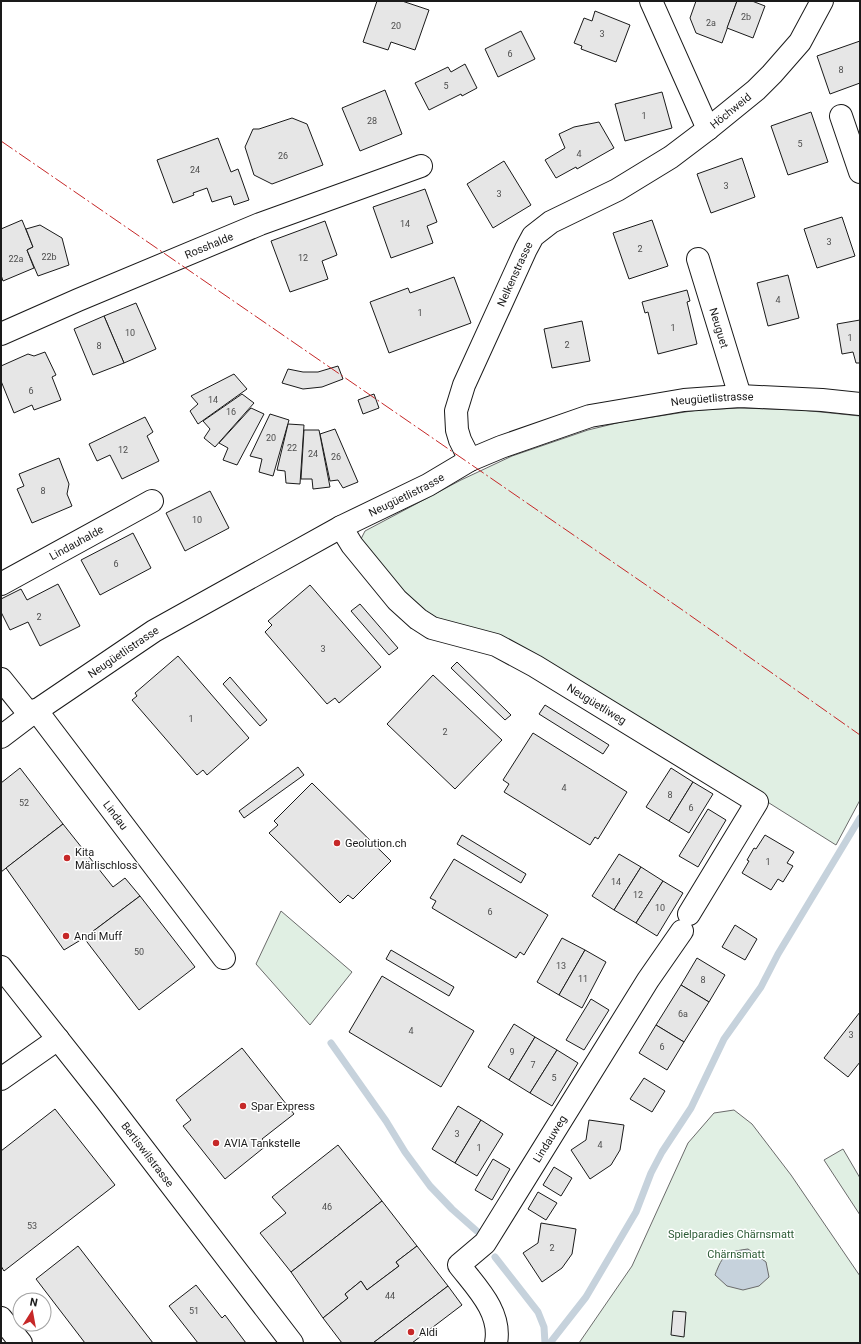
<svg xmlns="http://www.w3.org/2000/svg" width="861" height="1344" viewBox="0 0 861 1344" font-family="Roboto,sans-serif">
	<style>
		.green { fill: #e0efe3; stroke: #6a6a6a }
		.water { fill: #c6d2dc; stroke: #6a6a6a }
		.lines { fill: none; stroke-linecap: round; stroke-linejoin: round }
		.stream { stroke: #c6d2dc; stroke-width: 7 }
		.building { fill: #e6e6e6; stroke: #1a1a1a }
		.minor-casing { stroke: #1a1a1a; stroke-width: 24 }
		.secondary-casing { stroke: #1a1a1a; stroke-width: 24 }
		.minor { stroke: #fff; stroke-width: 22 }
		.secondary { stroke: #fff; stroke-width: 22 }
		.power { stroke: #c62828; stroke-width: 1; stroke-dasharray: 14 3 2 3; stroke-linecap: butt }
		.poi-dot { fill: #c62828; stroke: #fff; stroke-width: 1.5 }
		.labels { text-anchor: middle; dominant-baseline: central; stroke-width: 3; stroke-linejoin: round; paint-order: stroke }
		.number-label { font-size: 9px; fill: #4d4d4d }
		.street-label { font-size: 11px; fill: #1a1a1a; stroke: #fff }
		.poi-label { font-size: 11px; fill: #1a1a1a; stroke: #fff; text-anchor: start }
		.park-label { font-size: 11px; fill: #2b5a34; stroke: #fff }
	</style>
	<rect width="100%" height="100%" fill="#fff"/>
	<!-- green -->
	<g class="green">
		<polygon points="740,408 801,410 860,416 860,800 836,845 511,641 442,621 422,609 402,590 362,543 361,539 365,531 461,480 512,456 588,430 621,422 698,410"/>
		<polygon points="281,911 352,972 310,1025 256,964"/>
		<polygon points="734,1110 752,1124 791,1175 860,1276 860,1343 579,1343 632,1266 688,1143 714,1113"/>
		<polygon points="843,1149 860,1178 860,1215 824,1160"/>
	</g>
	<!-- water -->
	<path class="water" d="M748,1249L766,1262L769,1277L759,1286L743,1290L727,1286L715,1275C723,1254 726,1252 748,1249Z"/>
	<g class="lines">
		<!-- stream -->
		<g class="stream">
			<polyline points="331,1043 386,1121 405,1152 430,1186 452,1209 479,1233"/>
			<polyline points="495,1257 538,1312 544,1327 545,1343"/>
			<polyline points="550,1343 586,1297 636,1212 651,1173 662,1152 691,1108 724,1039 761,987 778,954 860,818"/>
		</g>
	</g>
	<!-- building -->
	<g class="building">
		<polygon points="377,1 402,1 429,10 415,50 391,42 388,50 363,42"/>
		<polygon points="696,1 737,1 722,43 696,33 690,18"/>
		<polygon points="737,1 752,1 765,6 753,38 727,28"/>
		<polygon points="595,11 630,25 616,62 581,49 582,46 574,43 584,18 592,21"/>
		<polygon points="521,31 535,59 498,77 485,49"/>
		<polygon points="860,41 860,83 830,94 817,56"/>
		<polygon points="465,64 477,88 462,96 461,94 429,110 415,83 448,67 451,72"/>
		<polygon points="385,90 402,134 360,151 342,108"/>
		<polygon points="662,92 672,128 625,141 615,104"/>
		<polygon points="811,112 828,162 788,175 771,126"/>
		<polygon points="292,118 307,124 323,165 272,184 254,175 245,147 253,129 259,129"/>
		<polygon points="599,122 614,148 577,169 576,167 556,178 545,160 565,148 559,134 574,127"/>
		<polygon points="218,138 231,172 238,169 249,200 234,205 231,196 212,202 207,188 193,193 194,195 173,203 157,160"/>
		<polygon points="742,158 755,197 711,213 697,174"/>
		<polygon points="504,161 531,205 493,228 467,184"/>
		<polygon points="425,189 437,222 427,226 433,243 391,258 373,207"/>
		<polygon points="842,217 855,256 817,268 804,229"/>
		<polygon points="22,220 33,247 27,250 34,268 3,281 1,275 1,229"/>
		<polygon points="652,220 668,266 629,279 613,233"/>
		<polygon points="325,221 337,255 322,261 328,279 290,292 271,241"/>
		<polygon points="40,225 62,238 69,265 38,276 27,250 33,247 26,229"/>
		<polygon points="788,275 799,318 768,326 757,283"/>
		<polygon points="454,277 471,323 389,353 370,302 408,288 410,293"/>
		<polygon points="687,290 690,301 687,302 697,344 658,354 648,312 645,313 642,302"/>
		<polygon points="136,303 156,349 124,363 104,316"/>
		<polygon points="104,316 124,363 93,375 74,329"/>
		<polygon points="860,320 860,363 856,363 853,352 842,354 837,324"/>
		<polygon points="582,321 590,361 552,368 544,329"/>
		<polygon points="45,352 56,375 52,377 61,400 34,410 32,405 14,413 1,381 1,366 28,354 34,356"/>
		<polygon points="338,366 343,379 322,387 303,389 282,383 288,369 303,372 318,372"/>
		<polygon points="234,374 247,389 198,424 190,411 198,404 191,396"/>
		<polygon points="242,394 254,403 215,447 204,438 210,429 203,421"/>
		<polygon points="374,394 379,408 363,414 358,400"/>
		<polygon points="251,408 264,414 237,465 223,460 228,448 219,443"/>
		<polygon points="270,414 289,420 273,476 259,472 262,459 250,456"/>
		<polygon points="145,417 153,432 147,436 159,461 122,479 110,455 97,461 89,444"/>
		<polygon points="288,424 304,425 300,484 286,483 285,471 277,470"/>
		<polygon points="335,429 358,482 343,488 338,480 330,481 320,434"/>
		<polygon points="304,430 319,430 330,487 313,489 312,479 301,479"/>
		<polygon points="59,458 69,484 67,494 72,506 32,523 17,489 24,486 19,474"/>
		<polygon points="210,491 229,528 185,551 166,513"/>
		<polygon points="133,533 151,568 100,595 81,560"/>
		<polygon points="58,584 80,626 40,646 28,622 10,630 1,612 1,599 21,589 27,600"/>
		<polygon points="310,585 381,667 339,703 335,698 327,704 265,632 272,625 268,621"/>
		<polygon points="360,604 398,648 389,655 351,611"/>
		<polygon points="178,656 249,738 207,775 203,770 197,775 132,700 137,696 135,693"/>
		<polygon points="457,662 511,715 505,720 451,668"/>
		<polygon points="433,675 502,740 455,789 387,724"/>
		<polygon points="230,677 267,720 260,726 223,684"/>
		<polygon points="545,705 609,745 603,754 539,714"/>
		<polygon points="533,733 627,792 598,839 595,837 590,845 504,792 509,784 503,780"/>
		<polygon points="298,767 304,775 244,818 239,811"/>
		<polygon points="20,768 63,824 1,872 1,783"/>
		<polygon points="671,768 693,782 669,821 646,807"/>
		<polygon points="693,782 713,794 689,833 669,821"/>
		<polygon points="312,783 391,861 353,899 348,895 340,903 269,833 278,825 274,821"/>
		<polygon points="708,809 726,820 698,867 679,856"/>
		<polygon points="63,824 113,887 125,878 140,896 84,938 64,950 6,868"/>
		<polygon points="462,835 526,874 521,883 457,844"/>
		<polygon points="765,835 794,852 787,863 793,866 783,882 778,879 771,890 742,873 749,861 747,860 754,848 756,849"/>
		<polygon points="619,854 641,867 614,910 592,896"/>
		<polygon points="454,859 548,915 524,955 520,952 516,958 432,908 436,901 430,898"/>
		<polygon points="641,867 663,881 636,923 614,910"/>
		<polygon points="663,881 683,893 657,936 636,923"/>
		<polygon points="140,896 195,967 139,1010 84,938"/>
		<polygon points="735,925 757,939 745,960 722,947"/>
		<polygon points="562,938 585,950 559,995 537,982"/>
		<polygon points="391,950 454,987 449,996 386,959"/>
		<polygon points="585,950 606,962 582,1008 559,995"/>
		<polygon points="697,958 725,975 709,1002 681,985"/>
		<polygon points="382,976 474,1031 441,1087 349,1032"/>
		<polygon points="681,985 709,1002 684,1042 656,1025"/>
		<polygon points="591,999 609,1010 584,1050 566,1040"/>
		<polygon points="860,1012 860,1062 848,1077 824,1058"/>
		<polygon points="514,1024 535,1037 509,1080 488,1067"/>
		<polygon points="656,1025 684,1042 667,1070 639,1053"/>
		<polygon points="535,1037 557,1050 530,1093 509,1080"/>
		<polygon points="242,1048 294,1114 262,1139 267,1145 225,1179 183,1126 191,1120 176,1100"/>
		<polygon points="557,1050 578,1063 552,1106 530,1093"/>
		<polygon points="644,1078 665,1091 652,1112 630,1099"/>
		<polygon points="458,1106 481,1120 455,1163 432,1149"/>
		<polygon points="55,1109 115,1185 4,1271 1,1266 1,1151"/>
		<polygon points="481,1120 503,1134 477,1176 455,1163"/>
		<polygon points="589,1120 624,1125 620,1150 611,1165 590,1179 571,1150 586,1140"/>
		<polygon points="338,1145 382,1201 291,1272 260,1233 286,1213 272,1197"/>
		<polygon points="493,1159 510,1169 492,1200 475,1190"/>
		<polygon points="554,1167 572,1178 561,1196 543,1185"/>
		<polygon points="538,1192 557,1203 546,1220 528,1209"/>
		<polygon points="382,1201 417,1246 396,1262 399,1266 367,1290 361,1281 345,1294 348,1298 323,1318 291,1272"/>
		<polygon points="541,1223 576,1229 572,1254 562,1268 542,1282 523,1253 538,1243"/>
		<polygon points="78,1246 153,1343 85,1343 36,1279"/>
		<polygon points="417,1246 448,1286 373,1343 342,1343 323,1318 348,1298 345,1294 361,1281 367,1290 399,1266 396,1262"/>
		<polygon points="196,1285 222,1318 225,1315 246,1343 198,1343 169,1306"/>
		<polygon points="448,1286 462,1305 412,1343 373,1343"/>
		<polygon points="673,1311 686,1312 684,1337 671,1335"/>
	</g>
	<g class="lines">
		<!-- minor casing -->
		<g class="minor-casing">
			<g id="minor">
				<polyline points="651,1 708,129"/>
				<polyline points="841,116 860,172"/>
				<path id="s1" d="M698,259L740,396"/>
				<path id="s2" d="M1,334L78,300L260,224L421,166"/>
				<path id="s3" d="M470,460L460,440L457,430L456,411L464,385L526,249L533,236L551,222L617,190L671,157L708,129L756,90L772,74L800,42L822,1"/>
				<path id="s4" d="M341,527L352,545L397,600L418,619L432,628L496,645L535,666L757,802L689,914"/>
				<path id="s5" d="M1,584L152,501"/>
				<polyline points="1,679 30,715"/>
				<path id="s6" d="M36,710L224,958"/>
				<path id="s7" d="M1,737L30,715L154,631L341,527L428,485L470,460L501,447L590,416L684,400L740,396L822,400L860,404"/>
				<polyline points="1,1079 58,1039"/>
				<polyline points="1,1318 21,1343"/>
				<path id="s8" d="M496,1343C502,1312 476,1287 459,1265L485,1243L648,980L682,931"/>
			</g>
		</g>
		<!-- secondary casing -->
		<g class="secondary-casing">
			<g id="secondary">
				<path id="s9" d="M1,967L106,1100L292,1343"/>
			</g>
		</g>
		<!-- minor -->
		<use href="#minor" class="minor"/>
		<!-- secondary -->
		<use href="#secondary" class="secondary"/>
		<!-- power -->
		<polyline class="power" points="1,141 681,609 860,735"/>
	</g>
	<!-- markers -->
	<g class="poi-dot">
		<circle cx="337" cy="843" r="4"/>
		<circle cx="67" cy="858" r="4"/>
		<circle cx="66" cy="936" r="4"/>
		<circle cx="243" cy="1106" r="4"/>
		<circle cx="216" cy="1143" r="4"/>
		<circle cx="411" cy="1332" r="4"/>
	</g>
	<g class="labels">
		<!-- number labels -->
		<g class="number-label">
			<text x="746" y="17">2b</text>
			<text x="711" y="23">2a</text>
			<text x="396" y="26">20</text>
			<text x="602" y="34">3</text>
			<text x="510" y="54">6</text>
			<text x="841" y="70">8</text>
			<text x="446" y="86">5</text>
			<text x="644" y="116">1</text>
			<text x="372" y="121">28</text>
			<text x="800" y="144">5</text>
			<text x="579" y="154">4</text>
			<text x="283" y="156">26</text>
			<text x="195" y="170">24</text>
			<text x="726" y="186">3</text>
			<text x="499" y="194">3</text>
			<text x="405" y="224">14</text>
			<text x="829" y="242">3</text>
			<text x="640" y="249">2</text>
			<text x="49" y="257">22b</text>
			<text x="303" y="258">12</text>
			<text x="16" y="259">22a</text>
			<text x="778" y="300">4</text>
			<text x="420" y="313">1</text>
			<text x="673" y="328">1</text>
			<text x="130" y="333">10</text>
			<text x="850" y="338">1</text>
			<text x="567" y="345">2</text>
			<text x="99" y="346">8</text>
			<text x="31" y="391">6</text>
			<text x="213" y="400">14</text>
			<text x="231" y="412">16</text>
			<text x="271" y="438">20</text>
			<text x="292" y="448">22</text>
			<text x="123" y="450">12</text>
			<text x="313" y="454">24</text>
			<text x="336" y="457">26</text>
			<text x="43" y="491">8</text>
			<text x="197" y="520">10</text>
			<text x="116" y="564">6</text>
			<text x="39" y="617">2</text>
			<text x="323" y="649">3</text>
			<text x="191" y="719">1</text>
			<text x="445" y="732">2</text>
			<text x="564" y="788">4</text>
			<text x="670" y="795">8</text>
			<text x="24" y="803">52</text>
			<text x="691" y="808">6</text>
			<text x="768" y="862">1</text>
			<text x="616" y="882">14</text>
			<text x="638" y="895">12</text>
			<text x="660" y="908">10</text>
			<text x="490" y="912">6</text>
			<text x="139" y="952">50</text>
			<text x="561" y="966">13</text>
			<text x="583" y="979">11</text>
			<text x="703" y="980">8</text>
			<text x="683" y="1014">6a</text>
			<text x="411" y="1031">4</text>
			<text x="851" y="1035">3</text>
			<text x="662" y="1047">6</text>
			<text x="512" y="1052">9</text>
			<text x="533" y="1065">7</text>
			<text x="554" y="1078">5</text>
			<text x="457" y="1134">3</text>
			<text x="600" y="1145">4</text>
			<text x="479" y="1148">1</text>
			<text x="327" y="1207">46</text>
			<text x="32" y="1226">53</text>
			<text x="552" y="1248">2</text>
			<text x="390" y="1296">44</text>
			<text x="194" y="1311">51</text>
		</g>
		<!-- street labels -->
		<g class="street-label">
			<text stroke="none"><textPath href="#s3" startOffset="478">Höchweid</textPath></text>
			<text stroke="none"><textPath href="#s2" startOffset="226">Rosshalde</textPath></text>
			<text stroke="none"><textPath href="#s3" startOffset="201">Nelkenstrasse</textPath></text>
			<text stroke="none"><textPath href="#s1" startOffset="72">Neuguet</textPath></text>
			<text stroke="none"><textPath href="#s7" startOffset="797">Neugüetlistrasse</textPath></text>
			<text stroke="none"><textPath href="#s7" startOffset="473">Neugüetlistrasse</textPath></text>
			<text stroke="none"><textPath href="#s5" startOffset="86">Lindauhalde</textPath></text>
			<text stroke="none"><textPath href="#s7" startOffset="149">Neugüetlistrasse</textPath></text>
			<text stroke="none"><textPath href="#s4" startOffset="320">Neugüetliweg</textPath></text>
			<text stroke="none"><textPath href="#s6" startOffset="132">Lindau</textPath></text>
			<text stroke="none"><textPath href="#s8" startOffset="246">Lindauweg</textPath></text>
			<text stroke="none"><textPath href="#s9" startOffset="238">Bertiswilstrasse</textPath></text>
		</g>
		<!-- poi labels -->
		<g class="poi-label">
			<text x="345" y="843">Geolution.ch</text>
			<text x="75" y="852">Kita<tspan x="75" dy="13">Märlischloss</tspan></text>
			<text x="74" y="936">Andi Muff</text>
			<text x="251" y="1106">Spar Express</text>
			<text x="224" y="1143">AVIA Tankstelle</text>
			<text x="419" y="1332">Aldi</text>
		</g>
		<!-- park labels -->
		<g class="park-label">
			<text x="731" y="1234">Spielparadies Chärnsmatt</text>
			<text x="736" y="1254">Chärnsmatt</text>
		</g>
	</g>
	<!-- border -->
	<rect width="861" height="1344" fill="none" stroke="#1a1a1a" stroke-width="4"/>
	<!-- north arrow -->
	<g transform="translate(32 1312) rotate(11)"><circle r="19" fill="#ffffff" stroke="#a3a3a3"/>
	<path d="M0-3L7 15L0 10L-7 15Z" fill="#c62828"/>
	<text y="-6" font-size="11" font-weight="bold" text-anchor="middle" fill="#1a1a1a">N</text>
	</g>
</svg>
